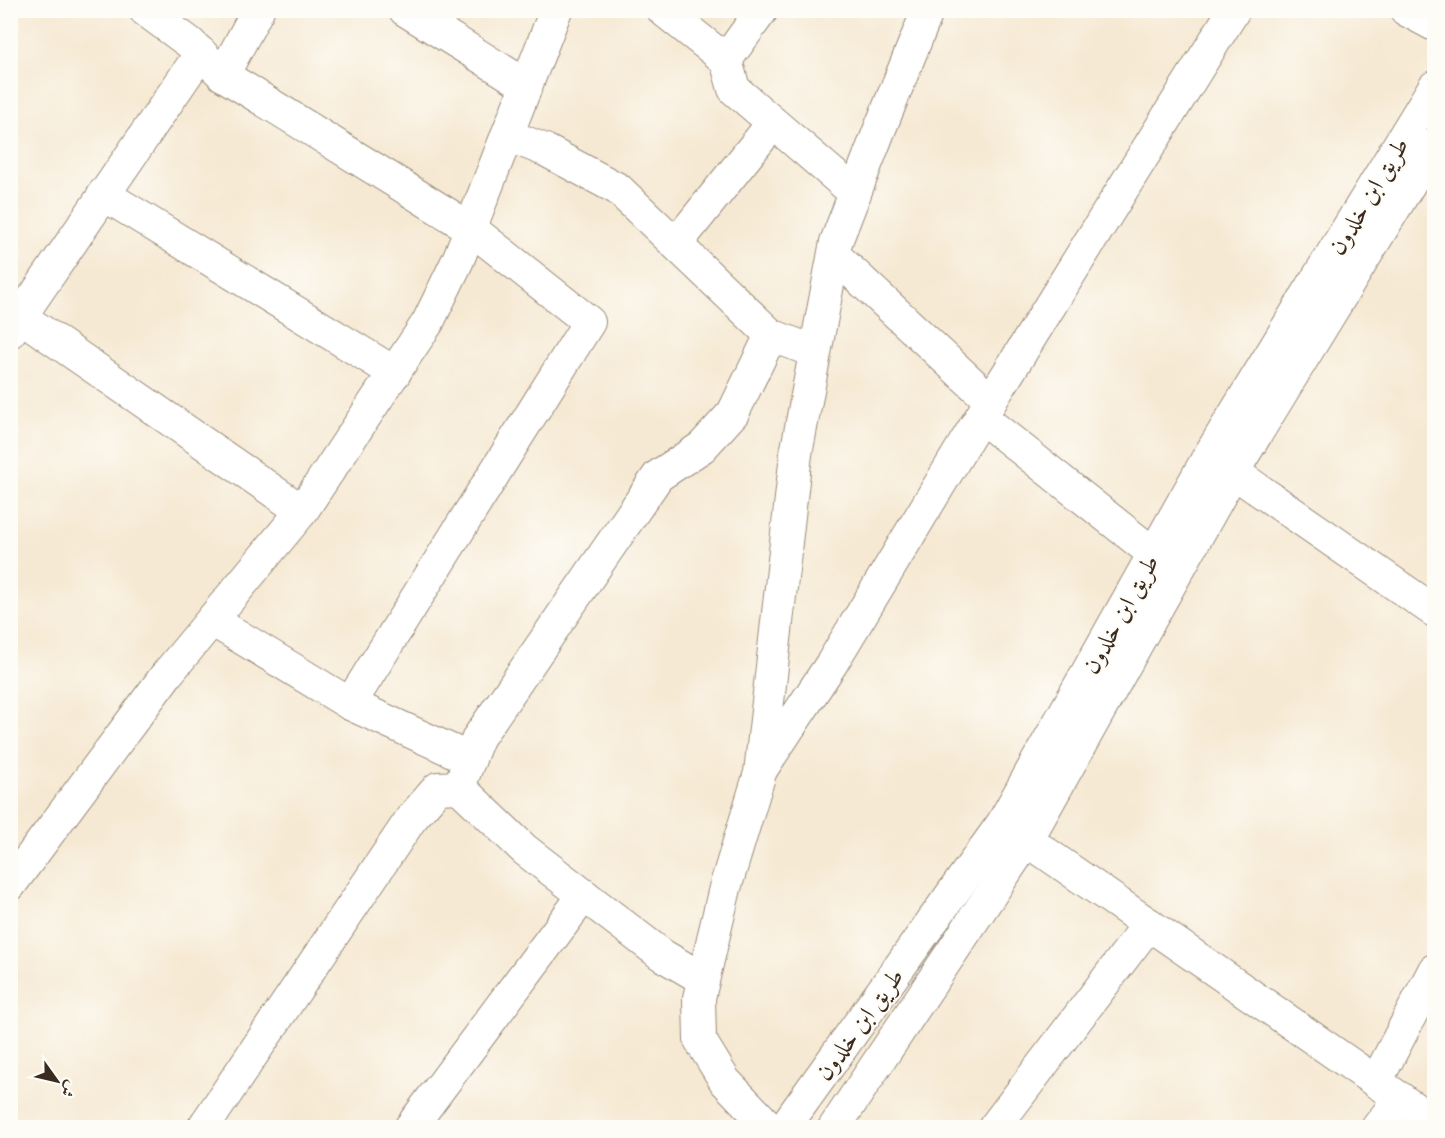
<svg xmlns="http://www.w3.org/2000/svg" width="1445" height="1138" viewBox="0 0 1445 1138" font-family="'Gentium Book Plus',Amiri,serif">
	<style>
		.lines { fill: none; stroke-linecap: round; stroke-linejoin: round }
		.minor-casing { stroke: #988a78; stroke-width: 34 }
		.minor { stroke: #fff; stroke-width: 32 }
		.labels { text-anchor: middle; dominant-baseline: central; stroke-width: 4.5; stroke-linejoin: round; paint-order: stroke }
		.street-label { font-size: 24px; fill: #3b2a1e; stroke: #fdfcf7 }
	</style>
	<rect width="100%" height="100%" fill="#fdfcf7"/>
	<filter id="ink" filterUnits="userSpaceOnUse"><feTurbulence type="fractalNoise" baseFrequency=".0167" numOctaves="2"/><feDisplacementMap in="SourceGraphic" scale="12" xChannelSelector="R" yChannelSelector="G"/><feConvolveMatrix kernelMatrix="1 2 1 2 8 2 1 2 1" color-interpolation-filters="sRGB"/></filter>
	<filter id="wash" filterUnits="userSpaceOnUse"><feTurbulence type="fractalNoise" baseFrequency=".008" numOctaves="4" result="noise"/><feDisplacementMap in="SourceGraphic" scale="24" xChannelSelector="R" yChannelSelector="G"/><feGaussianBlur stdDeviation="1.35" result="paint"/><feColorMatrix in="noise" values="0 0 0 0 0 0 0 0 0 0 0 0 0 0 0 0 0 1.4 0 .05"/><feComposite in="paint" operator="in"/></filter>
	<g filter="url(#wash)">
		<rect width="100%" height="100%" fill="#f6e9d3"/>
	</g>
	<g filter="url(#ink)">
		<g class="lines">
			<!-- minor casing -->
			<g class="minor-casing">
				<g id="minor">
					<polyline points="145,10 190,43 223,75 470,228 589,322 350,704"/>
					<polyline points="405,10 526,85"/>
					<polyline points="663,10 726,60 762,10"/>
					<polyline points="1406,10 1434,25"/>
					<polyline points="726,60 734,89 855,193"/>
					<polyline points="223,75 258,10"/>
					<polyline points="507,135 545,150 618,189 771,335 815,352"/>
					<polyline points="103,194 395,373"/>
					<polyline points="676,244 773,123"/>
					<polyline points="834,255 991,401"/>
					<polyline points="21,317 302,511"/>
					<polyline points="10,332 201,53"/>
					<polyline points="981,417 1154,554"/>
					<polyline points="1214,462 1233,472 1434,611"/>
					<polyline points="212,620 350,704 470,759"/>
					<polyline points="763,767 832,663 969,436 1234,10"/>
					<polyline points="1027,840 1434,1122"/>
					<polyline points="10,885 167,674 302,511 428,322 458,260 556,10"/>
					<polyline points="703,979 662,955 525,850 459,787 478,738 658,476 702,447 733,413 771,335"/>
					<polyline points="1376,1082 1434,970"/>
					<polyline points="203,1128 411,819 438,788 459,787"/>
					<polyline points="410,1128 584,895"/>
					<polyline points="770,1128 725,1081 700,1040 699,998 725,888 760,773 796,454 836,242 879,131 928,10"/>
					<polyline points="784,1128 1002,824 1207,459 1434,87"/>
					<polyline points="834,1128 1027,840 1233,472 1434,144"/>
					<polyline points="994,1128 1149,924"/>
					<polyline points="1377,1128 1400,1098"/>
				</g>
			</g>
			<!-- minor -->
			<use href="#minor" class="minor"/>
		</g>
	</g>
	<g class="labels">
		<!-- street labels -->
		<g class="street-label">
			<text transform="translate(1368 196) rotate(-59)">طريق ابن خلدون</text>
			<text transform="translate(1120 614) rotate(-61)">طريق ابن خلدون</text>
			<text transform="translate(859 1024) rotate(-54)">طريق ابن خلدون</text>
		</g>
	</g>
	<!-- margin -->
	<rect width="1445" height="1138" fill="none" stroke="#fdfcf7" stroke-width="36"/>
	<!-- north arrow -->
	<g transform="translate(57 1081) rotate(124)" stroke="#fdfcf7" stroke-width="4.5" paint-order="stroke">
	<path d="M0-4.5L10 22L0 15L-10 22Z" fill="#3b2a1e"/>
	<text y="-9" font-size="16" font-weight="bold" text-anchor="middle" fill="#3b2a1e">ش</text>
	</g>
</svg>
